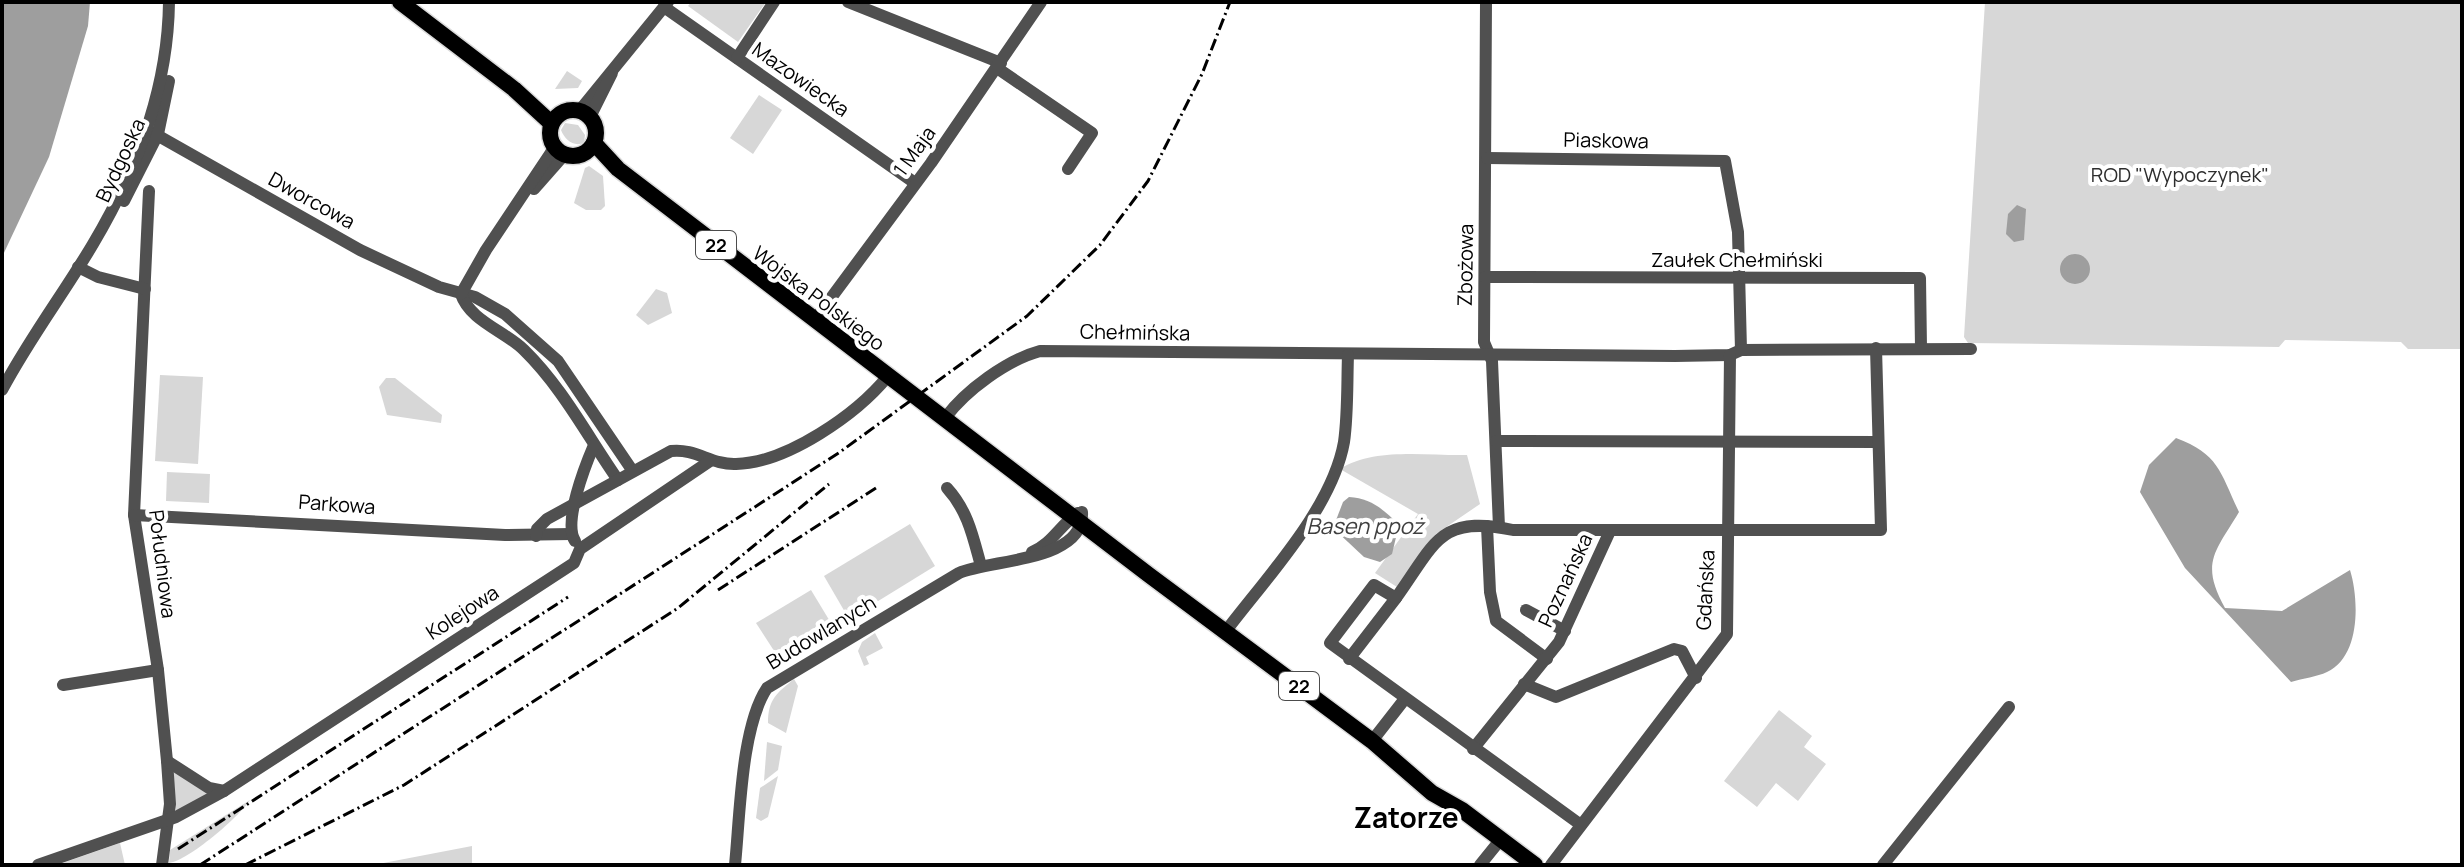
<svg xmlns="http://www.w3.org/2000/svg" width="2464" height="867" viewBox="0 0 2464 867" font-family="Manrope,sans-serif">
	<style>
		.green { fill: #d7d7d7 }
		.water { fill: #9e9e9e }
		.lines { fill: none; stroke-linecap: round; stroke-linejoin: round }
		.major-casing { stroke: #dbdbdb; stroke-width: 19 }
		.minor { stroke: #505050; stroke-width: 12 }
		.major { stroke: #000; stroke-width: 16 }
		.rail { stroke: #000; stroke-width: 3; stroke-dasharray: 12 4 2 4; stroke-linecap: butt }
		.labels { text-anchor: middle; dominant-baseline: central; stroke-width: 8; stroke-linejoin: round; paint-order: stroke }
		.shield { fill: #fff; stroke: #4c4c4c; stroke-width: 2 }
		.shield-label { font-size: 18px; font-weight: bold; fill: #000 }
		.street-label { font-size: 20px; fill: #000; stroke: #fff }
		.park-label { font-size: 20px; fill: #2e2e2e; stroke: #fff }
		.water-label { font-size: 22px; font-style: italic; fill: #3f3f3f; stroke: #fff }
		.district-label { font-size: 28px; font-weight: bold; fill: #000; stroke: #fff }
	</style>
	<rect width="100%" height="100%" fill="#fff"/>
	<!-- green -->
	<g class="green">
		<polygon points="691,2 766,2 738,42 688,6"/>
		<polygon points="1985,2 2462,2 2462,349 2408,349 2401,342 2285,340 2279,347 1968,343 1964,337"/>
		<polygon points="567,71 582,81 578,88 555,89"/>
		<polygon points="759,95 782,110 753,154 730,138"/>
		<path d="M565,123L578,125L585,135L584,143C573,147 565,140 561,130Z"/>
		<polygon points="589,166 603,176 605,206 601,210 586,210 574,203 585,168"/>
		<polygon points="656,289 667,293 672,313 648,325 636,315"/>
		<polygon points="160,375 203,377 198,464 155,461"/>
		<polygon points="386,378 395,378 442,415 441,423 387,415 379,387"/>
		<path d="M1467,455L1480,504L1436,534L1397,587L1375,573L1418,514L1340,469C1374,447 1428,456 1467,455Z"/>
		<polygon points="167,472 210,474 209,503 166,501"/>
		<polygon points="910,524 935,566 849,619 824,576"/>
		<polygon points="811,590 834,628 780,660 756,623"/>
		<polygon points="875,633 883,648 866,657 869,664 864,666 858,651 862,642"/>
		<path d="M794,679L798,686L786,733L768,723C768,699 777,693 794,679Z"/>
		<polygon points="1779,710 1812,736 1804,747 1826,764 1798,801 1776,783 1757,807 1724,781"/>
		<polygon points="767,742 782,746 778,770 764,781"/>
		<polygon points="173,770 211,793 176,812"/>
		<polygon points="778,776 768,817 761,821 756,818 760,788"/>
		<path d="M250,800C239,817 189,860 169,863L170,850Z"/>
		<polygon points="120,843 125,865 57,865"/>
		<polygon points="472,846 472,865 373,865"/>
	</g>
	<!-- water -->
	<g class="water">
		<polygon points="2,2 90,2 88,26 49,157 2,257"/>
		<polygon points="2017,205 2026,209 2024,240 2014,242 2006,234 2008,214"/>
		<circle cx="2075" cy="269" r="15"/>
		<path d="M2176,438C2219,454 2220,472 2239,512C2215,552 2200,563 2225,608L2282,611L2350,570C2359,599 2361,656 2327,672C2317,677 2303,678 2291,682L2185,568L2140,492L2149,465Z"/>
		<path d="M1349,497C1371,498 1384,510 1399,525L1392,554L1380,562L1364,557L1333,528L1343,502Z"/>
	</g>
	<g class="lines">
		<!-- major casing -->
		<g class="major-casing">
			<g id="major">
				<polyline points="400,2 514,89 551,123"/>
				<circle cx="573" cy="133" r="23"/>
				<polyline points="594,143 618,169 1149,575 1372,741 1432,793 1462,810 1535,865"/>
			</g>
		</g>
		<!-- minor -->
		<g class="minor">
			<polyline points="848,2 1001,63"/>
			<polyline points="1486,2 1484,342 1492,361 1499,527"/>
			<polyline points="664,7 915,183"/>
			<polyline points="737,58 774,2"/>
			<polyline points="997,68 1092,133 1068,169"/>
			<polyline points="580,110 668,2"/>
			<polyline points="590,117 612,73"/>
			<polyline points="148,130 360,250 439,287 475,297 505,314 558,361 632,470"/>
			<polyline points="1487,158 1725,161 1738,232 1741,350"/>
			<polyline points="534,189 564,155"/>
			<polyline points="149,191 134,515 158,670 167,761 170,804 162,865"/>
			<polyline points="124,201 158,134 169,81"/>
			<polyline points="78,267 98,277 145,289"/>
			<polyline points="1485,277 1920,278 1921,348"/>
			<path d="M461,294C470,321 505,331 524,350C562,387 588,437 618,480"/>
			<polyline points="461,294 486,250 554,148"/>
			<polyline points="814,321 931,163 1041,2"/>
			<path d="M2,390C29,339 64,293 93,244C137,170 168,89 169,2"/>
			<path d="M945,418C966,390 1007,360 1040,351L1675,356L1730,355L1741,350L1971,349"/>
			<polyline points="1496,441 1878,442"/>
			<path d="M947,488C968,511 973,537 981,566"/>
			<polyline points="134,515 505,535 571,534"/>
			<polyline points="1487,526 1490,592 1496,621 1547,659"/>
			<path d="M536,536L537,529L547,519L671,451C696,448 711,465 736,464C787,463 857,414 888,376"/>
			<path d="M575,541C563,522 585,466 594,445"/>
			<path d="M1032,552C1052,544 1060,525 1078,513"/>
			<polyline points="1526,610 1565,631"/>
			<path d="M1226,631C1266,578 1332,509 1344,442C1348,414 1347,383 1348,355"/>
			<polyline points="1349,659 1396,598"/>
			<polyline points="1524,684 1556,697 1674,649 1682,651 1696,678"/>
			<polyline points="63,685 158,670"/>
			<polyline points="1372,741 1404,700"/>
			<polyline points="1473,749 1559,642 1610,531"/>
			<polyline points="167,761 209,788 224,791"/>
			<path d="M1581,825L1330,643L1374,585L1396,598C1435,544 1439,514 1513,530H1881L1876,348"/>
			<polyline points="38,865 176,817 224,791 574,563 580,549 710,461"/>
			<path d="M735,865C740,816 741,727 767,688L959,573C991,559 1085,562 1082,512"/>
			<polyline points="1480,865 1501,839"/>
			<polyline points="1551,865 1727,634 1730,355"/>
			<polyline points="1883,865 2009,707"/>
		</g>
		<!-- major -->
		<use href="#major" class="major"/>
		<!-- rail -->
		<g class="rail">
			<polyline points="718,590 876,488"/>
			<polyline points="178,849 568,597"/>
			<polyline points="200,865 840,452 1027,316 1100,245 1148,181 1202,74 1230,2"/>
			<polyline points="245,865 404,785 678,608 829,484"/>
		</g>
	</g>
	<g class="labels">
		<!-- shield labels -->
		<g class="shield">
			<rect x="696" y="231" width="40" height="28" rx="6"/>
			<rect x="1279" y="672" width="40" height="28" rx="6"/>
		</g>
		<g class="shield-label">
			<text x="716" y="245">22</text>
			<text x="1299" y="686">22</text>
		</g>
		<!-- street labels -->
		<g class="street-label">
			<text transform="translate(801 79) rotate(35)">Mazowiecka</text>
			<text transform="translate(1606 140) rotate(1)">Piaskowa</text>
			<text transform="translate(914 151) rotate(-54)">1 Maja</text>
			<text transform="translate(120 160) rotate(-65)">Bydgoska</text>
			<text transform="translate(312 200) rotate(29)">Dworcowa</text>
			<text x="1737" y="259">Zaułek Chełmiński</text>
			<text transform="translate(1465 265) rotate(-89)">Zbożowa</text>
			<text transform="translate(819 298) rotate(37)">Wojska Polskiego</text>
			<text transform="translate(1135 332) rotate(1)">Chełmińska</text>
			<text transform="translate(337 504) rotate(4)">Parkowa</text>
			<text transform="translate(163 564) rotate(83)">Południowa</text>
			<text transform="translate(1565 580) rotate(-65)">Poznańska</text>
			<text transform="translate(1705 590) rotate(-87)">Gdańska</text>
			<text transform="translate(462 612) rotate(-33)">Kolejowa</text>
			<text transform="translate(821 632) rotate(-31)">Budowlanych</text>
		</g>
		<!-- park labels -->
		<g class="park-label">
			<text x="2180" y="174">ROD "Wypoczynek"</text>
		</g>
		<!-- water labels -->
		<g class="water-label">
			<text x="1365" y="526">Basen ppoż</text>
		</g>
		<!-- district labels -->
		<g class="district-label">
			<text x="1406" y="817">Zatorze</text>
		</g>
	</g>
	<!-- border -->
	<rect width="2464" height="867" fill="none" stroke="#000000" stroke-width="8"/>
</svg>
